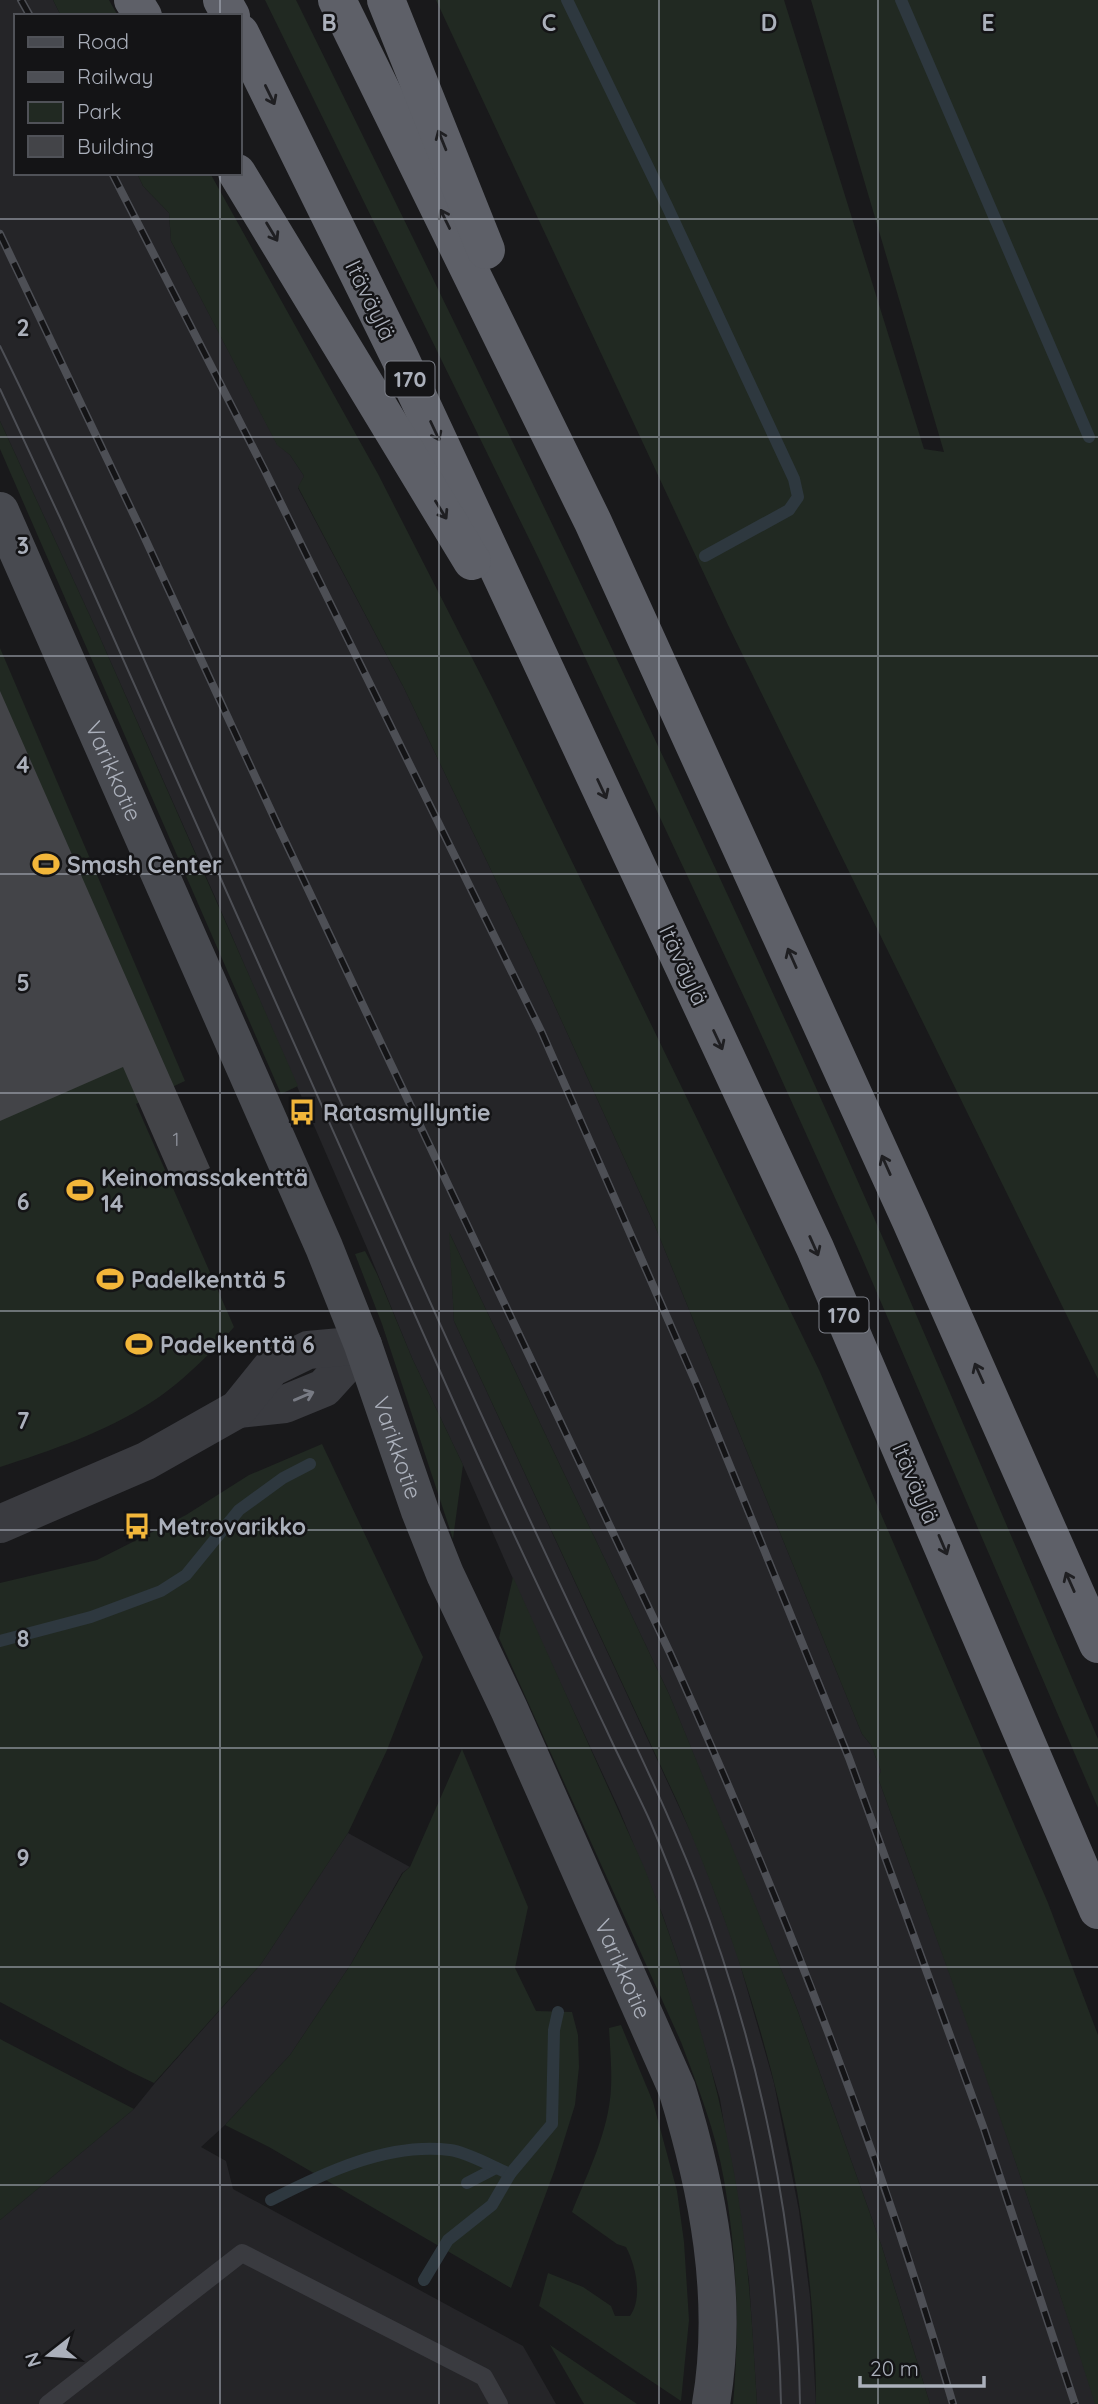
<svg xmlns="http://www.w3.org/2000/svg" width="1098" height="2404" viewBox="0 0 1098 2404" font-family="Quicksand,sans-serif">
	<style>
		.built { fill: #252528 }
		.green { fill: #212922 }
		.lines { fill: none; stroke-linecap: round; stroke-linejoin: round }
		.stream { stroke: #2e383f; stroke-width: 12 }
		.building { fill: #434448 }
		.service { stroke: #3a3b40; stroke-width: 18 }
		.tertiary { stroke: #3a3b40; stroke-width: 38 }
		.secondary { stroke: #484a50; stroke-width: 38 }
		.trunk { stroke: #5e6068; stroke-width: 38 }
		.tram { stroke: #4d4f55; stroke-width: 2 }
		.rail-casing { stroke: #4d4f55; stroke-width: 8 }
		.rail { stroke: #141416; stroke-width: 5; stroke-dasharray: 16; stroke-linecap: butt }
		.oneway { stroke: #1f1f22 }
		.oneway2 { stroke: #787b84 }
		.grid { fill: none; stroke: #abb0bb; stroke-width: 2; stroke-opacity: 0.55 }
		.labels { text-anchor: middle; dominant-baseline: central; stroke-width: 5; stroke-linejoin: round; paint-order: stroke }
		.number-label { font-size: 19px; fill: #91959e }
		.shield { fill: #141416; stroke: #7e818a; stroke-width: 2 }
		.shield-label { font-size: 21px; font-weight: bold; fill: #abb0bb }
		.street-label { font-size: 23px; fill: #abb0bb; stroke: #141416 }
		.poi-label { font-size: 23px; font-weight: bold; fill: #abb0bb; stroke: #141416; text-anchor: start }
		.grid-label { font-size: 23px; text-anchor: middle; font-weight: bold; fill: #abb0bb; stroke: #141416; stroke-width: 5; stroke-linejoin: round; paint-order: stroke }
	</style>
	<rect width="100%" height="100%" fill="#19191b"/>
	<!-- built -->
	<g class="built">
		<polygon points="0,0 53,0 61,16 16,16 16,173 137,173 143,186 169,213 171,241 277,444 290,455 304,476 298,488 404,688 533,958 655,1226 862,1734 871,1745 881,1771 878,1778 980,2056 1097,2404 930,2404 882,2247 797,2009 669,1694 450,1234 454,1321 699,1850 736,1950 774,2083 799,2211 810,2297 816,2404 757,2404 749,2280 720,2099 682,1971 663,1916 619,1809 528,1613 463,1465 412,1358 367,1248 215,897 97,631 0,421"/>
		<polygon points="348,1833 410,1867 402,1873 351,1964 290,2055 225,2125 201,2147 226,2161 233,2189 523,2346 556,2404 0,2404 0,2220 134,2109 155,2083 261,1964"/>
	</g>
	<!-- green -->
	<g class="green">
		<polygon points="53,0 109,0 118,16 61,16"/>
		<path d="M265,0H296L298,4C499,412 699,820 882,1236C955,1403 1026,1571 1098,1739V1808L859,1251L751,1012L538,557Z"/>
		<polygon points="436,0 784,0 924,449 944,452 811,0 1098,0 1098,1379 728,625"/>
		<path d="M137,173H210L378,474L492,697L820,1372L1048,1903L1098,2035V2404H1095C1029,2193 954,1985 878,1778L881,1771L871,1745L862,1734L655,1226L533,958L404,688L298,487L304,476L290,455L277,445L171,241L169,213L143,186Z"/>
		<polygon points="0,421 97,631 298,1086 281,1094 0,449"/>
		<path d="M0,648L185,1081L136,1104L234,1327C211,1353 179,1385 150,1403C105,1432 50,1451 0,1467Z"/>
		<path d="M449,1232L669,1694L728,1837L797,2009L882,2247L930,2404H816C816,2199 759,1987 677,1801L454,1321Z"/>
		<polygon points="365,1251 377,1274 412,1358 463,1465 453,1539 382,1324 355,1254"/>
		<polygon points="322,1444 423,1657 387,1750 348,1833 261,1964 154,2083 129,2071 0,2002 0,1583 97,1560 186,1515 249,1475"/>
		<path d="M513,1577L644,1867C682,1963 713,2061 732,2162C748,2242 752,2323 757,2404H733C740,2329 737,2254 724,2180C716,2133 698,2087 681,2042L499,1638Z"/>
		<polygon points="462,1749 528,1907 515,1968 536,2011 572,2012 578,2035 579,2067 575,2105 555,2169 511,2288 269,2147 225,2125 290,2055 351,1964 403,1873 410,1867"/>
		<path d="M621,2025L653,2102L677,2191L684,2242L689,2320L681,2401L539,2306L548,2273L583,2287L611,2306L615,2316H630C643,2298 636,2266 626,2247L617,2244L572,2212C588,2172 609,2131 611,2088C612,2068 610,2048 609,2028Z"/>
		<polygon points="0,2039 134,2109 0,2220"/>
		<polygon points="550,2345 637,2404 584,2404"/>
	</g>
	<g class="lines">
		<!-- stream -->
		<g class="stream">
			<polyline points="567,0 667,206 794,479 798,497 789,510 705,556"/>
			<polyline points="901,0 1089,437"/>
			<polyline points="0,1641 91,1617 161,1591 186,1575 239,1510 283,1478 310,1464"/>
			<polyline points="467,2183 496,2168"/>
			<path d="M271,2200C324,2173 388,2142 450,2150C467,2152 493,2167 510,2174"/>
			<polyline points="424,2280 448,2240 492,2205 510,2174 552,2124 554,2030 558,2012"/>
		</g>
	</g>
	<!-- building -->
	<polygon class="building" points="0,691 210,1168 174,1184 123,1067 0,1121"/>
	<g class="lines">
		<!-- service -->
		<polyline class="service" points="48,2404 242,2253 484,2377 499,2404"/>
		<!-- tertiary -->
		<g class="tertiary">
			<polyline points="238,1409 285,1404 324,1388 363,1345"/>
			<polyline points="0,1524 146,1461 238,1409 271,1368 308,1350 363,1345"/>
		</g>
		<!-- secondary -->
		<path class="secondary" id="s1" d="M0,511L324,1247L363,1345L420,1511L445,1574L509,1709L677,2089C708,2190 729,2298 711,2404"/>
		<!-- trunk -->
		<g class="trunk">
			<polyline points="133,0 143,16"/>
			<polyline points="222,0 231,16"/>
			<polyline points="337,0 593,522 910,1219 1098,1644"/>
			<polyline points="386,0 486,250"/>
			<polyline points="240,33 398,354 815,1248 1098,1910"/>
			<polyline points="237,173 472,561"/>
		</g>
		<!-- tram -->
		<g class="tram">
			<path d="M0,346C69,486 131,630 194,773C266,936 339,1099 412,1262C467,1384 523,1506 580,1627C619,1711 661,1795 695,1881C759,2047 797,2226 800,2404"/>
			<path d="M0,389L62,522C198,829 336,1136 472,1443C515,1539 561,1634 606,1729C620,1760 636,1790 650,1821C728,2004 777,2205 781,2404"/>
		</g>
		<!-- rail casing -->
		<g class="rail-casing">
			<g id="rail">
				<polyline points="21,0 30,16"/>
				<polyline points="112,173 264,469 542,1033 699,1390 849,1758 984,2129 1075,2404"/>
				<path d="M0,234L142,532L279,828L670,1653C780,1897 879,2147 953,2404"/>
			</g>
		</g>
		<!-- rail -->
		<use href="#rail" class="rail"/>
	</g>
	<!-- one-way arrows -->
	<defs><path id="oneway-shaft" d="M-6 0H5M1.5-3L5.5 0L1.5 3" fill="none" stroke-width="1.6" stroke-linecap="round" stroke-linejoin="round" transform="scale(1.75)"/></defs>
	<g class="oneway">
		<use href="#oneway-shaft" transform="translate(270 95) rotate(64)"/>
		<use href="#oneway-shaft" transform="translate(442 140) rotate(-112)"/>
		<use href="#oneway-shaft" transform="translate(445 219) rotate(-116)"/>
		<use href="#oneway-shaft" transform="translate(272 232) rotate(59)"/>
		<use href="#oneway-shaft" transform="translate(435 431) rotate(65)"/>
		<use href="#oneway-shaft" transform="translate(441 510) rotate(58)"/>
		<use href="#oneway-shaft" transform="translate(602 789) rotate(65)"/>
		<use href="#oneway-shaft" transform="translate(792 958) rotate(-114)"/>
		<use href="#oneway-shaft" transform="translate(718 1040) rotate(65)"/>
		<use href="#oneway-shaft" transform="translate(886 1165) rotate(-114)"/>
		<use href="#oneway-shaft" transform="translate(814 1246) rotate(66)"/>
		<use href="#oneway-shaft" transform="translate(979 1373) rotate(-114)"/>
		<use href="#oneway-shaft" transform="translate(943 1545) rotate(67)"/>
		<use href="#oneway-shaft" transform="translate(1070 1582) rotate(-114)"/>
	</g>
	<use class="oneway2" href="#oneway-shaft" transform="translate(304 1396) rotate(-23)"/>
	<!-- grid -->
	<path class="grid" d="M220,0V16M439,0V2404M659,0V2404M878,0V2404M220,173V2404M0,219H1098M0,437H1098M0,656H1098M0,874H1098M0,1093H1098M0,1311H1098M0,1530H1098M0,1748H1098M0,1967H1098M0,2185H1098"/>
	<!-- icons -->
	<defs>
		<g id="stadium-bare" transform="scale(2.1)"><path d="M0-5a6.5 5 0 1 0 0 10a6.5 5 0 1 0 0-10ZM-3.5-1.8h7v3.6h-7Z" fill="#f2b63a" stroke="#141416" stroke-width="2.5" paint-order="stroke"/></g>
		<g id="bus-bare" transform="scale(2.1)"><path d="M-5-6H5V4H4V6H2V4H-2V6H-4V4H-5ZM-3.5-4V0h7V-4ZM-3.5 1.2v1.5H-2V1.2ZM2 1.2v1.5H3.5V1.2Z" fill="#f2b63a" stroke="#141416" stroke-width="2.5" paint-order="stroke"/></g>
	</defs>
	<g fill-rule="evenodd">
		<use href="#stadium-bare" x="46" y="864"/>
		<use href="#bus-bare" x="302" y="1112"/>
		<use href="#stadium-bare" x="80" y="1190"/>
		<use href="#stadium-bare" x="110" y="1279"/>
		<use href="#stadium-bare" x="139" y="1344"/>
		<use href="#bus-bare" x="137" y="1526"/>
	</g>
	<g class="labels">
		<!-- number labels -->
		<g class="number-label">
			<text x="176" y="1139">1</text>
		</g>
		<!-- shield labels -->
		<g class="shield">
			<rect x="385.5" y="361.5" width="49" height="35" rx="5"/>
			<rect x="819.5" y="1297.5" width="49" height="35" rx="5"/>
		</g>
		<g class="shield-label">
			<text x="410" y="379">170</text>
			<text x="844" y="1315">170</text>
		</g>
		<!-- street labels -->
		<g class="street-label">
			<text transform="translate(371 300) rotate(64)">Itäväylä</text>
			<text stroke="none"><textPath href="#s1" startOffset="284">Varikkotie</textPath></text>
			<text transform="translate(684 965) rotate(65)">Itäväylä</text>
			<text stroke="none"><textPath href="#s1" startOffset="1018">Varikkotie</textPath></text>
			<text transform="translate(916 1483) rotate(67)">Itäväylä</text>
			<text stroke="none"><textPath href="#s1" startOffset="1586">Varikkotie</textPath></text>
		</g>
		<!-- poi labels -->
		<g class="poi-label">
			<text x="67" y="864">Smash Center</text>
			<text x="323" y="1112">Ratasmyllyntie</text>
			<text x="101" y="1177">Keinomassakenttä<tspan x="101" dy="26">14</tspan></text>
			<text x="131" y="1279">Padelkenttä 5</text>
			<text x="160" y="1344">Padelkenttä 6</text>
			<text x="158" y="1526">Metrovarikko</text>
		</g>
	</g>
	<g class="grid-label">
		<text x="329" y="31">B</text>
		<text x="549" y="31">C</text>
		<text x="769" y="31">D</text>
		<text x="988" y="31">E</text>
		<text x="23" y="336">2</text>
		<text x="23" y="554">3</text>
		<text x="23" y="773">4</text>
		<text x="23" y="991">5</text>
		<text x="23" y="1210">6</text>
		<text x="23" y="1429">7</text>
		<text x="23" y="1647">8</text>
		<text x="23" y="1866">9</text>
	</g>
	<!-- legend -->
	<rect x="14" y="14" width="228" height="161" fill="#141416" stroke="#505258" stroke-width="2"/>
	<rect x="28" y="37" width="35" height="10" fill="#484a50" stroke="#505258" stroke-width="2"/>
	<text x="77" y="49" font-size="21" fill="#abb0bb">Road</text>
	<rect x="28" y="72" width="35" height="10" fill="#4d4f55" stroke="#505258" stroke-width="2"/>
	<text x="77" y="84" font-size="21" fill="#abb0bb">Railway</text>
	<rect x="28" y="102" width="35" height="21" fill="#212922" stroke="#505258" stroke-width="2"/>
	<text x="77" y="119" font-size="21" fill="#abb0bb">Park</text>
	<rect x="28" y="136" width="35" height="21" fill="#434448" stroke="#505258" stroke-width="2"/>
	<text x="77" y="154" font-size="21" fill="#abb0bb">Building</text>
	<!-- north arrow -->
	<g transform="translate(49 2355) rotate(253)" stroke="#141416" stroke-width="5" paint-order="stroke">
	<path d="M0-5L12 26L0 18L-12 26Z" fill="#abb0bb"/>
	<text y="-10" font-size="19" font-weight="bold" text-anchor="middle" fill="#abb0bb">N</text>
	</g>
	<!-- scale -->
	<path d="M860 2376v10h124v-10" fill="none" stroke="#abb0bb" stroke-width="3.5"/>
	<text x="870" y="2376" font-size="21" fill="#abb0bb" stroke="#141416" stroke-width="5" paint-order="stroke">20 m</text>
</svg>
